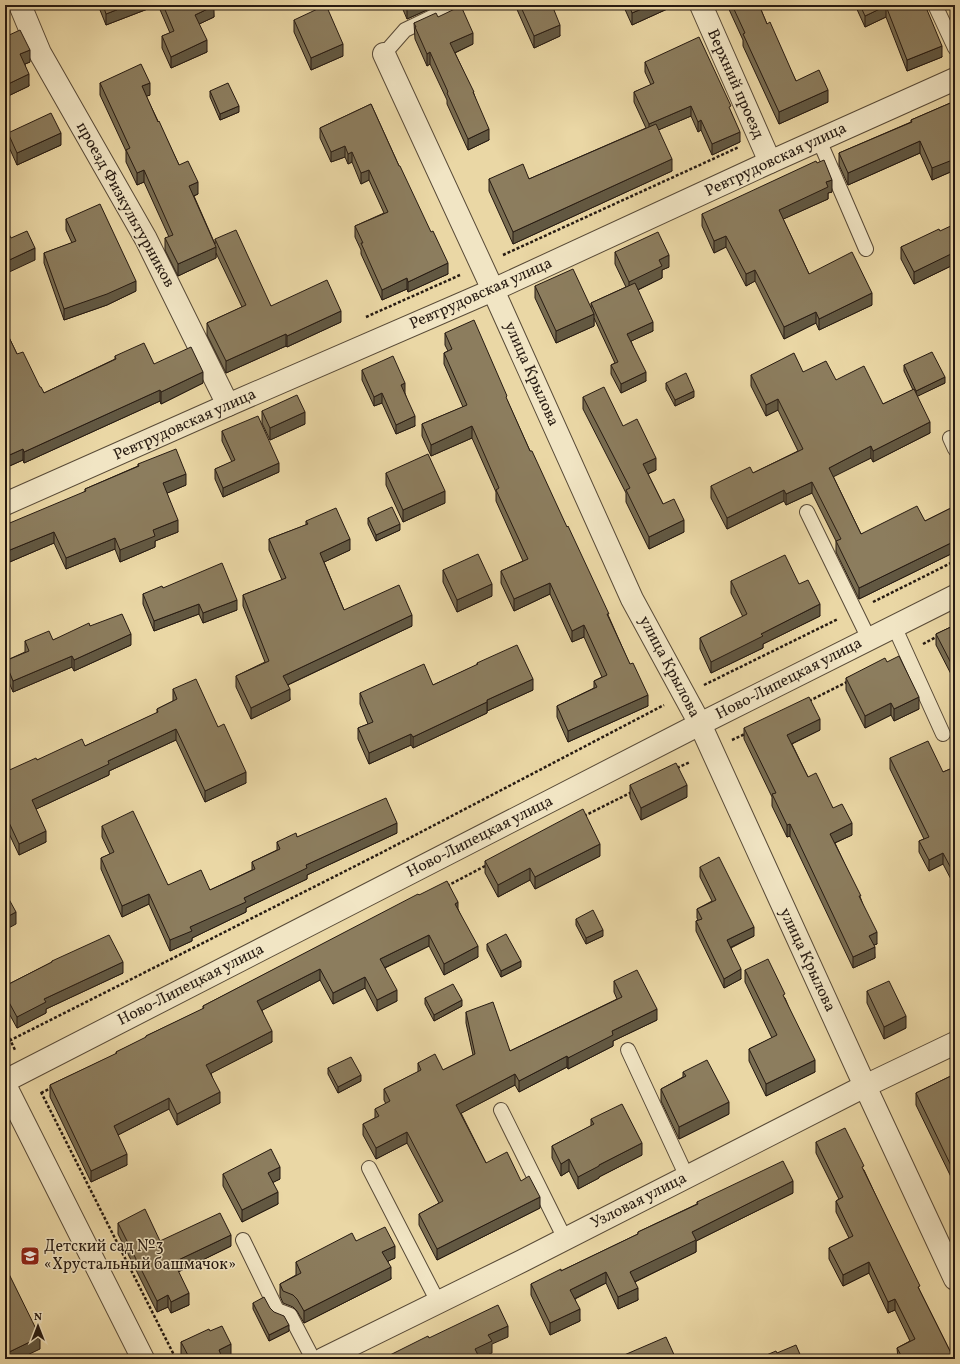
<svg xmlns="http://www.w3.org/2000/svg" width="960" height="1364" viewBox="0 0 960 1364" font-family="Vollkorn,serif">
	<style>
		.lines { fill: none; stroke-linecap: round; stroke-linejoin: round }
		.lane-casing { stroke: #584a37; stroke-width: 16 }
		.street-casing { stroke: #584a37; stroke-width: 24 }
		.path { stroke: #271b12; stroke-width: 2.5; stroke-dasharray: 3 2; stroke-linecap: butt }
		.lane { stroke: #f1e5c4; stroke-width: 14 }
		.street { stroke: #f1e5c4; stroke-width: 22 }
		.wall { fill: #786c51; stroke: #271b12 }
		.shaded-wall { fill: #625842; stroke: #271b12 }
		.building { fill: #8c7d5e; stroke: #271b12 }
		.labels { text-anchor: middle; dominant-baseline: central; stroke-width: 3; stroke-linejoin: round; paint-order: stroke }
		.street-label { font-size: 16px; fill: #271b12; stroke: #f1e5c4 }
		.poi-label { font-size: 16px; fill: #271b12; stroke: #f1e5c4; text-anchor: start }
	</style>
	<rect width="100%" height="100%" fill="#ead7a5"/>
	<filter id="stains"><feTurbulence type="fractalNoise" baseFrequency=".005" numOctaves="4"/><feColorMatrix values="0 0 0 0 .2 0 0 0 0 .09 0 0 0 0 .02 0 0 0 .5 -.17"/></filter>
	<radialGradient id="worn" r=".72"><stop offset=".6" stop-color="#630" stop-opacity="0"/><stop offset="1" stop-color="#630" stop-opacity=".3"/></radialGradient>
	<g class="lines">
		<!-- lane casing -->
		<g class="lane-casing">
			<g id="lane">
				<polyline points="935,5 955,48"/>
				<polyline points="384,54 405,30 457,5"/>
				<polyline points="819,140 866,249"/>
				<polyline points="950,438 955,449"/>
				<polyline points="807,512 869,639"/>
				<polyline points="894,626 943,734"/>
				<polyline points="628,1050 687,1177"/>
				<polyline points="501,1110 565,1239"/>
				<polyline points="369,1168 438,1302"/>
				<polyline points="243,1240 277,1310 290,1315 313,1359"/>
			</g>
		</g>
		<!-- street casing -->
		<g class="street-casing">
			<g id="street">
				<polyline points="20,5 40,53 146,239 228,405"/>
				<polyline points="701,5 770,162"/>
				<polyline points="384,54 493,290 632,599 700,724 865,1086 955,1279"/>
				<polyline points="5,504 228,405 493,290 770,162 955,79"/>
				<polyline points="5,1081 700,724 955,596"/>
				<polyline points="5,1085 143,1359"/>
				<polyline points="323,1359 522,1261 865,1086 955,1043"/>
			</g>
		</g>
		<!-- path -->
		<g class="path">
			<polyline points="503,255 739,147"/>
			<polyline points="366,317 460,275"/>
			<polyline points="873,602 955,561"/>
			<polyline points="923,644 938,636"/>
			<polyline points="704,685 838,619"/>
			<polyline points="809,701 849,681"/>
			<polyline points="732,740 747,733"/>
			<polyline points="677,768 690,762"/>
			<polyline points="584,816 632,792"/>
			<polyline points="447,886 487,865"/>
			<polyline points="5,1029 15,1050"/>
			<polyline points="5,1043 379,854 664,705"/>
			<polyline points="41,1092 176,1359"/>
			<polyline points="41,1093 53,1087"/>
		</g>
		<!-- lane -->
		<use href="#lane" class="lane"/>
		<!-- street -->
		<use href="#street" class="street"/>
	</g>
	<!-- wall -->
	<g class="wall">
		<polygon points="98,5 213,5 214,17 199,24 207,52 171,68 162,48 162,36 170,33 158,5 106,25"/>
		<polygon points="401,5 429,5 429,9 407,19"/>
		<polygon points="515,5 552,5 560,36 534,48"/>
		<polygon points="623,5 676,5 632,25"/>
		<polygon points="727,5 759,5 767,24 796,81 828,102 779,124 743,46 743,40"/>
		<polygon points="855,5 925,5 942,57 907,71 886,17 865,27"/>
		<polygon points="438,17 473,44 455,53 474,94 489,140 468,150 447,104 447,100 430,64 427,66 415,39 414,23"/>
		<polygon points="294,20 343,56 311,70 294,32"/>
		<polygon points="5,37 30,62 25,64 29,86 6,97 5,96"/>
		<polygon points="645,62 731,112 740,142 712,155 701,130 698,132 691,116 658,130 672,171 513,244 489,191 489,179 529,179 646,128 634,102 634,92 651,85 645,72"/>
		<polygon points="100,83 150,95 146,96 179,165 198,194 194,196 215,244 215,239 271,306 341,322 287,347 286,346 226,373 207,335 207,323 242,307 216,253 216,258 178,276 165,250 165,238 169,237 144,182 137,185 126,162 126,151 100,95"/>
		<polygon points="210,91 239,112 220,120 210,97"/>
		<polygon points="955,101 955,170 932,180 920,153 848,185 839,165 839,153 911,122 911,120"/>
		<polygon points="371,104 448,274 408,292 407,289 382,300 361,254 361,250 355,237 355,226 384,213 369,180 361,184 352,162 348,164 345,157 331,162 320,138 320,128"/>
		<polygon points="8,133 61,145 17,165 8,145"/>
		<polygon points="832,192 828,193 828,199 783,219 809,274 872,305 819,330 816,323 784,339 755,281 746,286 726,247 714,253 702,226 702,214"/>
		<polygon points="66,219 136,291 107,305 64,320 44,263 44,253 72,243 66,230"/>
		<polygon points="940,231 951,266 914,284 901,259 901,247"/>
		<polygon points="615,252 669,267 662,270 662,278 638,290 653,331 631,341 646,381 621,393 611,374 611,365 615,363 594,318 594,326 556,343 535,298 535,286 591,308 591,303 626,287 615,264"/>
		<polygon points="5,329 17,354 44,393 115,359 115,356 154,364 203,383 161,404 160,401 24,463 23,460 5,468"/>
		<polygon points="445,333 507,400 530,451 609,617 648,706 568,742 557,717 557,706 594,688 594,681 602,677 584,637 572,642 550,594 514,611 501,583 501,571 523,561 496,501 496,492 472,438 431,456 422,436 422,424 463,407 444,364 444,353 448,351 445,345"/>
		<polygon points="904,365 945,383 917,396 930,433 873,462 871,458 833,476 861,534 925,521 955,506 955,552 859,599 836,552 836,541 812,493 786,505 784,501 727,529 711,498 711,486 753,473 798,451 778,410 766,416 751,386 751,375 803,372 836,380 883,404 913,390 904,371"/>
		<polygon points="362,370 405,393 415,426 396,434 382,403 374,406 362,380"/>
		<polygon points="666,383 694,397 675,406 666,389"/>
		<polygon points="583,397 623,426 656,470 648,474 663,504 684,532 649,549 626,502 626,493 583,409"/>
		<polygon points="262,411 305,424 270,440 262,423"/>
		<polygon points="222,431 279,472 223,497 215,479 215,469 232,462 222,441"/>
		<polygon points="138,464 186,485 167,493 178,532 155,541 155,547 120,562 115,549 66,569 54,543 5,564 85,491 85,489 138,466"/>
		<polygon points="386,473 445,503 403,522 386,485"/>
		<polygon points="368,518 400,530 376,541 368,524"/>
		<polygon points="306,521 350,550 324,562 344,610 412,626 288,685 290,700 251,719 236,687 236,676 265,662 243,606 243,595 282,580 269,550 269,539 306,525"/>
		<polygon points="443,570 492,596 457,612 443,582"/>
		<polygon points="731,581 799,584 820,616 763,644 763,648 711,673 700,649 700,638 743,617 731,593"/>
		<polygon points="163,588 237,610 203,623 199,614 154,631 143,604 143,594"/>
		<polygon points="955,625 955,674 952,676 936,645 936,634"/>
		<polygon points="90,626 131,645 74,671 72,667 13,692 5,673 5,661 25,652 25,641 53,640"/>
		<polygon points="887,662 919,709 894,721 891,715 865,728 846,690 846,678"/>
		<polygon points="477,663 533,690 487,711 487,713 413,748 411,745 369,764 358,739 358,728 368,724 360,704 360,693 433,685 477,665"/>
		<polygon points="173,689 218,727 246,783 205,802 176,740 109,771 109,775 36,809 46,842 19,855 5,825 5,772 37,760 85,746 157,713 157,709 173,701"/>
		<polygon points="744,728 820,730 792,744 808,777 833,808 852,835 835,843 861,899 877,944 874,945 875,958 853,968 790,836 787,837 772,806 772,797 744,739"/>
		<polygon points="890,758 943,772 955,767 955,887 943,864 929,871 919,852 919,841 924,839 890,769"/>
		<polygon points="630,785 687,797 641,820 630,797"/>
		<polygon points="102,826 168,885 210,890 252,870 252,862 277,850 277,842 297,837 397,833 307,875 307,879 246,908 246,912 192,938 192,941 170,951 149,904 122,917 101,869 101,858 110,854 102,837"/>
		<polygon points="600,856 535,889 530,880 498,897 485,873 485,861"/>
		<polygon points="700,867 754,936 731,948 741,979 724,988 696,931 696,921 698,920 697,918 697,909 712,901 700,877"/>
		<polygon points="419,895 458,909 478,957 444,975 429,946 385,968 397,1001 377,1011 365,988 333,1004 320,980 262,1010 272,1042 211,1073 220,1103 177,1125 169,1109 118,1135 127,1165 91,1182 50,1097 50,1085 116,1054 116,1052 146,1038 146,1036 203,1009 203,1006"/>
		<polygon points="576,919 603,936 586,944 576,925"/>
		<polygon points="487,944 521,967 501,977 487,950"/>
		<polygon points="52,961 123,973 46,1009 46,1013 17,1028 5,1006 5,986 52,962"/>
		<polygon points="745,970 785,998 815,1072 766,1096 749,1061 749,1049 772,1038 745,982"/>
		<polygon points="614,981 657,1020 613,1041 613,1046 568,1069 567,1067 519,1092 515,1085 461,1113 486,1163 521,1181 540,1208 437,1260 419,1225 419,1214 439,1203 407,1143 376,1159 363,1135 363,1124 375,1118 375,1109 386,1104 384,1100 384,1089 418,1072 418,1063 443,1070 473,1055 466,1023 466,1012 510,1051 617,999 614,992"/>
		<polygon points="867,991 906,1028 884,1039 867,1003"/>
		<polygon points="425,998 462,1006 434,1021 425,1004"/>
		<polygon points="328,1068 361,1081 338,1093 328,1074"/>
		<polygon points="683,1072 729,1114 679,1139 661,1101 661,1089 683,1077"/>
		<polygon points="955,1074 955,1194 953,1189 953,1181 916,1105 916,1093"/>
		<polygon points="591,1119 642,1155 599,1177 599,1178 578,1189 569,1171 561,1176 552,1158 552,1146 591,1126"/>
		<polygon points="816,1142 864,1170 920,1291 954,1359 898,1359 897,1348 910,1341 895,1310 888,1313 869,1273 843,1286 829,1259 829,1248 849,1238 836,1212 836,1201 839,1199 816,1153"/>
		<polygon points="223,1174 280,1179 273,1182 278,1204 242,1222 223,1186"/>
		<polygon points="793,1193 696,1241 696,1252 635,1282 638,1300 618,1309 606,1283 575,1299 580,1321 550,1335 531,1295 531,1284 561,1271 638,1234 638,1232 697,1204 697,1202"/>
		<polygon points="118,1223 160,1241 231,1246 178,1272 189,1305 171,1313 168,1307 157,1312 118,1234"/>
		<polygon points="356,1241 395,1258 388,1261 391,1279 304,1323 297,1311 293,1307 283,1303 280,1296 280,1284 296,1275 296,1262"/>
		<polygon points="253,1303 270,1308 289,1331 269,1341 253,1309"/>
		<polygon points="210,1331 231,1356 225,1359 184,1359 181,1354 181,1342"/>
	</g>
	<!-- shaded-wall -->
	<g class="shaded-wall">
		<polygon points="129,5 158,5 106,25 106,14"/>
		<polygon points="416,5 429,5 429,9 407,19 407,9"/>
		<polygon points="651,5 676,5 632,25 632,13"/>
		<polygon points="214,6 214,17 195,26 195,15"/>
		<polygon points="886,6 886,17 865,27 865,16"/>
		<polygon points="560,25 560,36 534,48 534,36"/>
		<polygon points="473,33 473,44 450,55 450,43"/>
		<polygon points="207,40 207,52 171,68 171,57"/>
		<polygon points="343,44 343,56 311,70 311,58"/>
		<polygon points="942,46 942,57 907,71 907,60"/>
		<polygon points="30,50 30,62 20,66 20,54"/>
		<polygon points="430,52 430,64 427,66 427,54"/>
		<polygon points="29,74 29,86 6,97 6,85"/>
		<polygon points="150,83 150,95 142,98 142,86"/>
		<polygon points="828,90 828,102 779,124 779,112"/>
		<polygon points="239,106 239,112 220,120 220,114"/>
		<polygon points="691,106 691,116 649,134 649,124"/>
		<polygon points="701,120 701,130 698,132 698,122"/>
		<polygon points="489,129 489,140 468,150 468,139"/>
		<polygon points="740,132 740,142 712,155 712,144"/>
		<polygon points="61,133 61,145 17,165 17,153"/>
		<polygon points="920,141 920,153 848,185 848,173"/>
		<polygon points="345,146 345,157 331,162 331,152"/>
		<polygon points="955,147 955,170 932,180 932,168 952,148"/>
		<polygon points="352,152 352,162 348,164 348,154"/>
		<polygon points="672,159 672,171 513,244 513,232"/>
		<polygon points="144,170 144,182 137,185 137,173"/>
		<polygon points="369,170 369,180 361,184 361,173"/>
		<polygon points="832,180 832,192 828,193 828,199 779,221 779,210 826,182"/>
		<polygon points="198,182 198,194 189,198 189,186"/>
		<polygon points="726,236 726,247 714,253 714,241"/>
		<polygon points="216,247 216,258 178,276 178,264"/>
		<polygon points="35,248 35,260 5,274 5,262"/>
		<polygon points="955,251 955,263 951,265 951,266 914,284 914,272"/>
		<polygon points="669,255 669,267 662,270 662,278 629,294 629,282 659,260"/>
		<polygon points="448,263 448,274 408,292 408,282"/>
		<polygon points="755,270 755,281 746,286 746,274"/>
		<polygon points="407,278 407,289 382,300 382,290"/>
		<polygon points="136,281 136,291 107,305 64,320 64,309"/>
		<polygon points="872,293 872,305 819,330 819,319"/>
		<polygon points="341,311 341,322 287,347 287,336"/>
		<polygon points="816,312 816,323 784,339 784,327"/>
		<polygon points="594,314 594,326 556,343 556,331"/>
		<polygon points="653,322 653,331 627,343 627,334"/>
		<polygon points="286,334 286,346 226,373 226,361"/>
		<polygon points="203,372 203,383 161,404 161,392"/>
		<polygon points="646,372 646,381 621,393 621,384"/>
		<polygon points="945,377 945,383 916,397 916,391"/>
		<polygon points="405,383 405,393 401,395 401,385"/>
		<polygon points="160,390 160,401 24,463 24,452"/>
		<polygon points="694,391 694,397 675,406 675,400"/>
		<polygon points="382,393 382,403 374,406 374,397"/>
		<polygon points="778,399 778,410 766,416 766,405"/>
		<polygon points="305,412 305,424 270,440 270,428"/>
		<polygon points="415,416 415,426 396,434 396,425"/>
		<polygon points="930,422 930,433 873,462 873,451"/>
		<polygon points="472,426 472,438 431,456 431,445"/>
		<polygon points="871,446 871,458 829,479 829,468"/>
		<polygon points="23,449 23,460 5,468 5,457"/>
		<polygon points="656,458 656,470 643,476 643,464"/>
		<polygon points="279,463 279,472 223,497 223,488"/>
		<polygon points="186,474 186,485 163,495 163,483"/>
		<polygon points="812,482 812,493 786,505 786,494"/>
		<polygon points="784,490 784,501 727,529 727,518"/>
		<polygon points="445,491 445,503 403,522 403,510"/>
		<polygon points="178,520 178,532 155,541 155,547 120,562 120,550 153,530"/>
		<polygon points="684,520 684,532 649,549 649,537"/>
		<polygon points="400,524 400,530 376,541 376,535"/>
		<polygon points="54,532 54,543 5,564 5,552"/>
		<polygon points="115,538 115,549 66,569 66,558"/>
		<polygon points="350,539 350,550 320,564 320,553"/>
		<polygon points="955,541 955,552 859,599 859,588"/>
		<polygon points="550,583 550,594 514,611 514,599"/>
		<polygon points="492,584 492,596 457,612 457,600"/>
		<polygon points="237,600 237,610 203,623 203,613"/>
		<polygon points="199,604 199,614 154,631 154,621"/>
		<polygon points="820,604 820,616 763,644 763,648 711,673 711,662 761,634"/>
		<polygon points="412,615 412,626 283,687 283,676"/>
		<polygon points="584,625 584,637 572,642 572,631"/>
		<polygon points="131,634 131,645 74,671 74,660"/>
		<polygon points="72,656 72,667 13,692 13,681"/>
		<polygon points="955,664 955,674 952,676 952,665"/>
		<polygon points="533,679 533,690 487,711 487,700"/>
		<polygon points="290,689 290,700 251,719 251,708"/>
		<polygon points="648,695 648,706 568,742 568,731"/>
		<polygon points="919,697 919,709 894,721 894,709"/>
		<polygon points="487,702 487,713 413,748 413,737"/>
		<polygon points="891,703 891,715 865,728 865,716"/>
		<polygon points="820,719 820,730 787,746 787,735"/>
		<polygon points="176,729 176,740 109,771 109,775 32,811 32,800 108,761"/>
		<polygon points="411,734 411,745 369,764 369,753"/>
		<polygon points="246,772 246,783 205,802 205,791"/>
		<polygon points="687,785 687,797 641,820 641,808"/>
		<polygon points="397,823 397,833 307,875 307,879 246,908 246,912 192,938 192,941 170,951 170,940 190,927 244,898 306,865"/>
		<polygon points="852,823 852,835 830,845 830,834"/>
		<polygon points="790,824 790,836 787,837 787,825"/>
		<polygon points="46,831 46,842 19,855 19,844"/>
		<polygon points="600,844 600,856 535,889 535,877"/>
		<polygon points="943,853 943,864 929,871 929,860"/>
		<polygon points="530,868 530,880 498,897 498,885"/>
		<polygon points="149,894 149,904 122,917 122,906"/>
		<polygon points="458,902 458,913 455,904"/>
		<polygon points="16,912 16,924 5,930 5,918"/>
		<polygon points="754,927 754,936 727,949 727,940"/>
		<polygon points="603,930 603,936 586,944 586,938"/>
		<polygon points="877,932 877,944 869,947 869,936"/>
		<polygon points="429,935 429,946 380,970 380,959"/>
		<polygon points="478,946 478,957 444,975 444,964"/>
		<polygon points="875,947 875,958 853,968 853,957"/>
		<polygon points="521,961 521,967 501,977 501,971"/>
		<polygon points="123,962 123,973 46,1009 46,1013 17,1028 17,1017 44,999"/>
		<polygon points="320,969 320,980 257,1013 257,1001"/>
		<polygon points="741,969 741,979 724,988 724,979"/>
		<polygon points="365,977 365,988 333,1004 333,993"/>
		<polygon points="397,990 397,1001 377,1011 377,1000"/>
		<polygon points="462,1000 462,1006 434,1021 434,1015"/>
		<polygon points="657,1009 657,1020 613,1041 613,1046 568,1069 568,1058 612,1031"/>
		<polygon points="906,1016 906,1028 884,1039 884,1027"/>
		<polygon points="272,1031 272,1042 206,1076 206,1065"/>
		<polygon points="567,1056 567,1067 519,1092 519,1081"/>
		<polygon points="815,1060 815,1072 766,1096 766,1084"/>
		<polygon points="515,1074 515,1085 456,1116 456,1105"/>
		<polygon points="361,1075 361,1081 338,1093 338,1087"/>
		<polygon points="220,1092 220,1103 177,1125 177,1114"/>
		<polygon points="169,1098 169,1109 114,1137 114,1126"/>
		<polygon points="729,1102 729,1114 679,1139 679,1127"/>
		<polygon points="407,1132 407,1143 376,1159 376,1148"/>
		<polygon points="642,1143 642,1155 599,1177 599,1178 578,1189 578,1177 599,1165"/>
		<polygon points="127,1154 127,1165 91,1182 91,1171"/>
		<polygon points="569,1159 569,1171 561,1176 561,1164"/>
		<polygon points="280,1167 280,1179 268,1185 268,1173"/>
		<polygon points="793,1181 793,1193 696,1241 696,1252 630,1284 630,1272 692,1232"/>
		<polygon points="278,1192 278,1204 242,1222 242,1210"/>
		<polygon points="540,1197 540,1208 437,1260 437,1249"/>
		<polygon points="231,1235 231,1246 174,1274 174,1262"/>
		<polygon points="395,1246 395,1258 382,1264 382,1252"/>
		<polygon points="869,1262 869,1273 843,1286 843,1275"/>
		<polygon points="391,1267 391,1279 304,1323 304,1311"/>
		<polygon points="606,1272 606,1283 570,1301 570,1290"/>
		<polygon points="638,1288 638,1300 618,1309 618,1297"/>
		<polygon points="189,1293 189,1305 171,1313 171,1302"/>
		<polygon points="168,1295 168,1307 157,1312 157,1301"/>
		<polygon points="895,1299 895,1310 888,1313 888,1302"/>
		<polygon points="580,1309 580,1321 550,1335 550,1323"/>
		<polygon points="289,1325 289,1331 269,1341 269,1335"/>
		<polygon points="508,1326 508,1337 492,1344 492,1353 479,1359 474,1359 475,1349 488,1335"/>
		<polygon points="40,1337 40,1349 19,1359 5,1359 5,1354"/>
		<polygon points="231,1344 231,1356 225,1359 214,1359 219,1350"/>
	</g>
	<!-- building -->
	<g class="building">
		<polygon points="103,5 129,5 106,14"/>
		<polygon points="163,5 213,5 214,6 195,15 207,40 171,57 162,36 174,31"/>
		<polygon points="326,5 343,44 311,58 294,20"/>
		<polygon points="406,5 416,5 407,9"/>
		<polygon points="520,5 552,5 560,25 534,36"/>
		<polygon points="629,5 651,5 632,13"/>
		<polygon points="732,5 759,5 767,24 770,22 796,81 819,70 828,90 779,112 743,34 745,33"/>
		<polygon points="860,5 925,5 942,46 907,60 886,6 865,16"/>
		<polygon points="461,6 473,33 450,43 474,92 473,92 489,129 468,139 447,93 448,92 430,52 427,54 415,27 416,27 414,23 436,13 438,17"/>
		<polygon points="20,30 30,50 20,54 29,74 6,85 5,84 5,37"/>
		<polygon points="699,37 731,106 729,107 740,132 712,144 701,120 698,122 691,106 649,124 634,92 654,83 645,62"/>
		<polygon points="141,64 150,83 142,86 158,122 159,121 179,165 188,161 198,182 189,186 216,247 178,264 165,238 173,235 144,170 137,173 126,150 130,148 100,83"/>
		<polygon points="228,83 239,106 220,114 210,91"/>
		<polygon points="955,101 955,147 952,148 955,155 955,159 932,168 920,141 848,173 839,153 912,122 911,120"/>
		<polygon points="371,104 399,166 400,166 431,232 433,231 448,263 408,282 407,278 382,290 361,243 363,243 355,226 388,212 369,170 361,173 352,152 348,154 345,146 331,152 320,128"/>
		<polygon points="51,113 61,133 17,153 8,133"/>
		<polygon points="656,124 672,159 513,232 489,179 523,164 529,179"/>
		<polygon points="824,160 832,180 826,182 828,187 779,210 809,274 852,252 872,293 819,319 816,312 784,327 755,270 746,274 726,236 714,241 702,214 816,161 817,163"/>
		<polygon points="100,204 136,281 107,294 64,309 44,253 76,241 66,219"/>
		<polygon points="955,224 955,251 951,253 951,254 914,272 901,247 939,229 940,231"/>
		<polygon points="5,226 11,238 27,231 35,248 5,262"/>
		<polygon points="236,230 271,306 327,280 341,311 287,336 286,334 226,361 207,323 246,305 215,239"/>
		<polygon points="658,232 669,255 659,260 662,266 629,282 615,252"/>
		<polygon points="573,269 594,314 556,331 535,286"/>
		<polygon points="635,283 653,322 627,334 646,372 621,384 611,365 618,362 591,303"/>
		<polygon points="474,320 507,396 506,397 530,451 532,451 567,527 568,526 609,614 607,614 630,664 633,663 648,695 568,731 557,706 597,687 594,681 607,675 584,625 572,631 550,583 514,599 501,571 528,559 496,490 499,488 472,426 431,445 422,424 467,405 444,353 452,349 445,333"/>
		<polygon points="5,329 17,354 23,352 40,387 41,387 44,393 116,359 115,356 144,343 154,364 191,347 203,372 161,392 160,390 24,452 23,449 5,457"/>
		<polygon points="932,352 945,377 916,391 904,365"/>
		<polygon points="794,353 803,372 826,361 836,380 864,366 883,404 914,389 930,422 873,451 871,446 829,468 861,534 917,506 925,521 955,506 955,541 859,588 836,541 841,539 812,482 786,494 784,490 727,518 711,486 750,467 753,473 803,449 778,399 766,405 751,375"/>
		<polygon points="393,356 405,383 401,385 415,416 396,425 382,393 374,397 362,370"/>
		<polygon points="686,373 694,391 675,400 666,383"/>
		<polygon points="604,387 623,426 637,419 656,458 643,464 663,504 674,499 684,520 649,537 626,490 630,488 583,397"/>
		<polygon points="297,395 305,412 270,428 262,411"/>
		<polygon points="258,416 279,463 223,488 215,469 235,460 222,431"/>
		<polygon points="176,449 186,474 163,483 178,520 153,530 155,536 120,550 115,538 66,558 54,532 5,552 5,525 86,491 85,489 139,466 138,464"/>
		<polygon points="428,454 445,491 403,510 386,473"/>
		<polygon points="392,507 400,524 376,535 368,518"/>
		<polygon points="336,508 350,539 320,553 344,610 399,585 412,615 283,676 290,689 251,708 236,676 269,661 243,595 286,578 269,539 308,524 306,521"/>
		<polygon points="478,554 492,584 457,600 443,570"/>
		<polygon points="785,555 799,584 808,580 820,604 761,634 763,636 711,662 700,638 747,614 731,581"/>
		<polygon points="222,563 237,600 203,613 199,604 154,621 143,594 162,586 163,588"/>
		<polygon points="122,614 131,634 74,660 72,656 13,681 5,661 29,651 25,641 49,631 53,640 89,623 90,626"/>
		<polygon points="955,625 955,664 952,665 936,634"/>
		<polygon points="517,645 533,679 487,700 487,702 413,737 411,734 369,753 358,728 373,722 360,693 424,664 433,685 478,664 477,663"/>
		<polygon points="899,656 919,697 894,709 891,703 865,716 846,678 885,658 887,662"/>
		<polygon points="196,679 218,727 224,724 246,772 205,791 176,729 108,761 109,764 32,800 46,831 19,844 5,814 5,772 36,758 37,760 82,739 85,746 158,712 157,709 177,699 173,689"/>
		<polygon points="809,697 820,719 787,735 808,777 816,773 833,808 842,804 852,823 830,834 861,896 859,896 877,932 869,936 875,947 853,957 790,824 787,825 772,794 776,793 744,728"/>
		<polygon points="928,741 943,772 955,767 955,876 943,853 929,860 919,841 929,837 890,758"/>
		<polygon points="676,763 687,785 641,808 630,785"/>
		<polygon points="386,798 397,823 306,865 307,868 244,898 246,902 190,927 192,931 170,940 149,894 122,906 101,858 114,852 102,826 133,811 168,885 201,870 210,890 255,869 252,862 280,849 277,842 296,833 297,837"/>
		<polygon points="583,809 600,844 535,877 530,868 498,885 485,861"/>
		<polygon points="719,857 754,927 727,940 741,969 724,979 696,921 702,919 697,909 716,900 700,867"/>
		<polygon points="447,881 458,902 455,904 478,946 444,964 429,935 380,959 397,990 377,1000 365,977 333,993 320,969 257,1001 272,1031 206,1065 220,1092 177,1114 169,1098 114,1126 127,1154 91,1171 50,1085 117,1053 116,1052 146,1037 146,1036 204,1008 203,1006 418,894 419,895"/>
		<polygon points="5,892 16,912 5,918"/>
		<polygon points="593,910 603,930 586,938 576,919"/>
		<polygon points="506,934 521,961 501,971 487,944"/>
		<polygon points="109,935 123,962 44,999 46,1002 17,1017 5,995 5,986 52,962 52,961"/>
		<polygon points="768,959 785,994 783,995 815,1060 766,1084 749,1049 777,1035 745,970"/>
		<polygon points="637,970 657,1009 612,1031 613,1035 568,1058 567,1056 519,1081 515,1074 456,1105 486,1163 507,1152 521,1181 529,1176 540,1197 437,1249 419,1214 443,1201 407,1132 376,1148 363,1124 379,1116 375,1109 390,1101 384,1089 421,1070 418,1063 435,1054 443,1070 475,1054 466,1012 493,1002 510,1051 622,997 614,981"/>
		<polygon points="889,981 906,1016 884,1027 867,991"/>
		<polygon points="453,984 462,1000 434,1015 425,998"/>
		<polygon points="351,1057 361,1075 338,1087 328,1068"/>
		<polygon points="707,1060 729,1102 679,1127 661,1089 686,1076 683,1072"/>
		<polygon points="955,1074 955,1174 916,1093"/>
		<polygon points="622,1104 642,1143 599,1165 599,1166 578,1177 569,1159 561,1164 552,1146 594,1124 591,1119"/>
		<polygon points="845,1128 864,1166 862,1167 920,1286 918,1287 954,1359 903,1359 897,1348 915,1339 895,1299 888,1302 869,1262 843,1275 829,1248 853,1236 836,1201 843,1197 816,1142"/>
		<polygon points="271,1149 280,1167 268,1173 278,1192 242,1210 223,1174"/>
		<polygon points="783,1161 793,1181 692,1232 696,1240 630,1272 638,1288 618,1297 606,1272 570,1290 580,1309 550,1323 531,1284 561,1269 561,1271 638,1234 638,1232 698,1204 697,1202"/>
		<polygon points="955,1176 955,1183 953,1178"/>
		<polygon points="145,1209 160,1241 220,1213 231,1235 174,1262 189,1293 171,1302 168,1295 157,1301 118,1223"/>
		<polygon points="385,1227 395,1246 382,1252 391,1267 304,1311 297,1299 293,1295 283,1291 280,1284 301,1273 296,1262 352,1233 356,1241"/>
		<polygon points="9,1274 40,1337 5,1354 5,1276"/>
		<polygon points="264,1297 270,1308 274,1312 284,1316 289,1325 269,1335 253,1303"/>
		<polygon points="498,1305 508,1326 488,1335 492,1341 475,1349 479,1357 474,1359 382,1359 428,1336 429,1338"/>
		<polygon points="222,1326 231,1344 219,1350 221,1355 214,1359 190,1359 181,1342 209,1329 210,1331"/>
		<polygon points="666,1337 676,1359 615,1359"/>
		<polygon points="796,1345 802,1359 757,1359 776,1351 777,1353"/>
		<polygon points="693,1356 695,1359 686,1359"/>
	</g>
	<!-- icons -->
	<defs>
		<g id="school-square" transform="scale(1)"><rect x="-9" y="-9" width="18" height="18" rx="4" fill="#8f2418" stroke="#f1e5c4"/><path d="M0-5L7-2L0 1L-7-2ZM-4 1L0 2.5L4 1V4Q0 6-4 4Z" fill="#fff"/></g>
	</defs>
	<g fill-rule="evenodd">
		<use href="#school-square" x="30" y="1256"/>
	</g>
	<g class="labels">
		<!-- street labels -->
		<g class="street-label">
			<text transform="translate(735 84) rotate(66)">Верхний проезд</text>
			<text transform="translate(776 160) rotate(-25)">Ревтрудовская улица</text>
			<text transform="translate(125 205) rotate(61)">проезд Физкультурников</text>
			<text transform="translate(481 294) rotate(-24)">Ревтрудовская улица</text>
			<text transform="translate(531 374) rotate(66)">улица Крылова</text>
			<text transform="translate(185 425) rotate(-24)">Ревтрудовская улица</text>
			<text transform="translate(669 667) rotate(62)">улица Крылова</text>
			<text transform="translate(789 679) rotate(-27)">Ново-Липецкая улица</text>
			<text transform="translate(480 837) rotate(-27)">Ново-Липецкая улица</text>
			<text transform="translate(807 960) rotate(65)">улица Крылова</text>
			<text transform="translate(191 985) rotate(-27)">Ново-Липецкая улица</text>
			<text transform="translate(639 1201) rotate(-27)">Узловая улица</text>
		</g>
		<!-- poi labels -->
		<g class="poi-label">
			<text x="44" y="1247">Детский сад №3<tspan x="44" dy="18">«Хрустальный башмачок»</tspan></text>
		</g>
	</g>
	<!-- margin -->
	<rect width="960" height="1364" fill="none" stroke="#ead7a5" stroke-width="20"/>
	<rect x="6" y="6" width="948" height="1352" fill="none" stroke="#271b12" stroke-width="2"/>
	<rect x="10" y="10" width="940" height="1344" fill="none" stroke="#271b12"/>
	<!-- north arrow -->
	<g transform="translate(38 1326)" stroke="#f1e5c4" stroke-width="3" paint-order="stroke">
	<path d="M0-3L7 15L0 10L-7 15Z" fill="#271b12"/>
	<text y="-6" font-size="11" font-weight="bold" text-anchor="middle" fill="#271b12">N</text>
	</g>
	<rect width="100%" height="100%" filter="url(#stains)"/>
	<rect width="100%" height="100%" fill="url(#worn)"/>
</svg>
